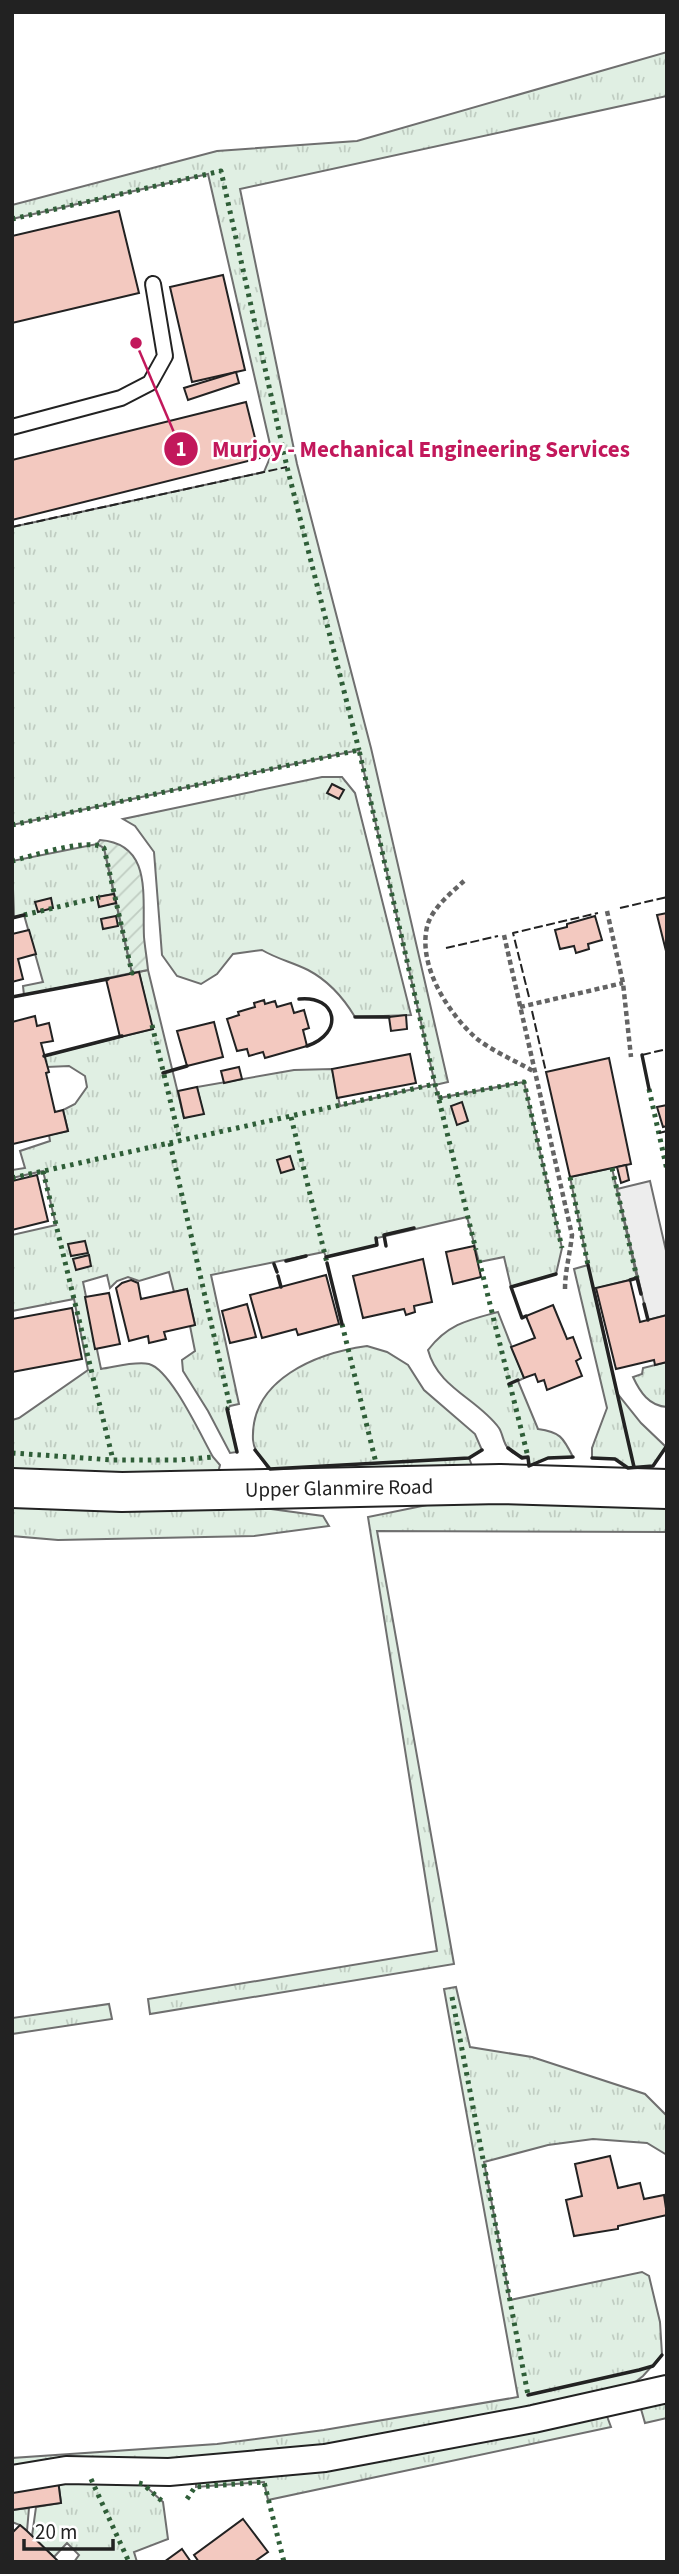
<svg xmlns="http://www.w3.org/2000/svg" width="679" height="2574" viewBox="0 0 679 2574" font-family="'Source Sans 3',sans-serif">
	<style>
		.grass { fill: url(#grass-tufts); stroke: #6f6f6f; stroke-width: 2 }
		.garden { fill: url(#garden-furrows); stroke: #6f6f6f; stroke-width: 2 }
		.parking { fill: #ededed; stroke: #6f6f6f; stroke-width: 2 }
		.building { fill: #f3c9c0; stroke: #222; stroke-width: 2 }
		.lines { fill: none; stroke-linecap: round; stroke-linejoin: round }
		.lane-casing { stroke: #222; stroke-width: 18 }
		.street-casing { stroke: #222; stroke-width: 30 }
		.secondary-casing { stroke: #222; stroke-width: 42 }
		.path { stroke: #646464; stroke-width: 4.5; stroke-dasharray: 5 3.5; stroke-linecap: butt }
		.lane { stroke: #fff; stroke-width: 14 }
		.street { stroke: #fff; stroke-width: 26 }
		.secondary { stroke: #fff; stroke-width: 38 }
		.hedge { stroke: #2f5e38; stroke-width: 5; stroke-dasharray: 3.5 5; stroke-linecap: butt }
		.fence { stroke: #222; stroke-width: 2; stroke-dasharray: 9 3.5; stroke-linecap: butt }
		.wall { stroke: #222; stroke-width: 3.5 }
		.labels { text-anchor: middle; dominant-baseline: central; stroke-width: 5; stroke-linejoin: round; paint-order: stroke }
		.street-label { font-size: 21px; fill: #222; stroke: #fff }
		.leader { fill: none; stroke: #c2185b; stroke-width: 2.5 }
		.callout-dot { fill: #c2185b; stroke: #fff; stroke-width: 2.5 }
		.mark-label { font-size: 21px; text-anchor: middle; font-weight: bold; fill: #fff }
		.callout-label { font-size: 23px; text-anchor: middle; font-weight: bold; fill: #c2185b; stroke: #fff; stroke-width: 5; stroke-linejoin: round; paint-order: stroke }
	</style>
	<defs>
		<pattern id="grass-tufts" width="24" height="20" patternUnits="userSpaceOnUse" patternTransform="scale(1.75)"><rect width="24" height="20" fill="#e0efe3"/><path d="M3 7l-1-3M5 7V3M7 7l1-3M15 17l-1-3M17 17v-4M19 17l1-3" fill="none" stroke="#c0cdc2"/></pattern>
		<pattern id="garden-furrows" width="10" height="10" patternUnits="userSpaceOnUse" patternTransform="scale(1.75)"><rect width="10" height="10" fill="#e0efe3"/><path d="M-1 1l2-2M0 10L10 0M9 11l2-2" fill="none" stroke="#c0cdc2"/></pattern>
	</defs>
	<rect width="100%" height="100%" fill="#fff"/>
	<!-- grass -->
	<g class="grass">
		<path d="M667,52V96L240,189L297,464L371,748L448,1082L435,1085L439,1098L524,1082L562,1248L556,1274L511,1287L504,1257L479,1262L467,1217L377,1238V1245L326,1257L324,1252L211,1275L239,1404L230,1406L228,1409L237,1452L230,1453L208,1411L183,1371L182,1360L195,1351L190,1326L195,1325L187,1289L174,1292L169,1272L139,1281L128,1277L117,1281L110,1288L107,1275L83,1282L101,1369C115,1367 135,1361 149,1364C171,1370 201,1436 213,1457L220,1465L218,1473L210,1477L12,1470V1420L19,1418L88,1370L74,1299L12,1311V1235L56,1225L43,1171L12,1178V1170L25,1168L20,1151L50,1141L49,1135L68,1131L63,1110L75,1104L87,1087L85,1076L69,1066L47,1067L44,1056L152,1029L139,972L148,970L184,1118L203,1113L197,1087L294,1070L332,1069L340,1106L435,1084L359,750L12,825V527L264,472L272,453L208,174L12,219V205L217,151L357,141Z"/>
		<path d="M322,777H342L355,793L411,1015L355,1017C343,997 329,981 308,970C292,962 277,959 262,950L233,954L217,974L201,984L177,976L162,955L154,852L135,826L123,819Z"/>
		<polygon points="97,844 104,848 114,894 97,897 99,906 116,903 132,973 24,995 23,986 43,982 24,915 14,917 12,861"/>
		<polygon points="612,1168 637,1278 594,1289 617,1393 641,1423 666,1447 653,1466 628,1468 615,1459 592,1458 592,1448 607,1408 574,1269 588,1265 570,1177"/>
		<path d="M498,1312L524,1378L518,1381L538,1429C560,1432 563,1437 573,1457L548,1458L529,1466L528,1457C521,1457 512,1454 508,1448C503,1443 503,1434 499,1428C478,1399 438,1388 428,1350C448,1324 468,1320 498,1312Z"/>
		<path d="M367,1346L387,1352L408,1365L424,1390L475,1434L482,1450L469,1458L474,1471L272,1477C268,1463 254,1455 253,1440C250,1379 317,1353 367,1346Z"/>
		<path d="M667,1362V1407C649,1406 640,1392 633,1377L642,1374L643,1368Z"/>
		<polygon points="539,1501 667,1506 667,1532 377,1531 454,1964 150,2014 148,1999 437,1951 368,1517 427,1505"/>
		<polygon points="12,1504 249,1506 323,1516 329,1526 254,1536 58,1540 12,1536"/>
		<polygon points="456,1987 470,2047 532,2057 645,2094 667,2116 667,2155 647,2143 593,2139 548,2145 484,2162 510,2300 642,2272 649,2276 660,2322 662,2355 643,2376 625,2390 324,2449 12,2473 12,2458 217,2444 324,2430 518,2397 444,1989"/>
		<polygon points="109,2004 112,2019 12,2034 12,2018"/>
		<polygon points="667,2396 667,2418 645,2423 639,2402"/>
		<polygon points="605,2411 611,2427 268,2500 264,2482 196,2487 196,2477"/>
		<polygon points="58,2480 143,2484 163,2502 168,2539 134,2552 137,2562 74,2562 79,2555 67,2543 54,2557 32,2536 36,2507 61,2503"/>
		<polygon points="29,2508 27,2531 20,2525 12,2522 12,2510"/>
	</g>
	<!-- garden -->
	<path class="garden" d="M100,840C153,844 142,897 144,937C145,948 147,959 148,970L132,973L104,848L97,844Z"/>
	<!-- parking -->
	<polygon class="parking" points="650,1181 667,1255 667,1315 648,1320 617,1189"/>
	<!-- building -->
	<g class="building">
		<polygon points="119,211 139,293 12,323 12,236"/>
		<polygon points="223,275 245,370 192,382 170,287"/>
		<polygon points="236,372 239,383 188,400 184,388"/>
		<polygon points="246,402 260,458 12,520 12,460"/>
		<polygon points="332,784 344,790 339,799 327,793"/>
		<polygon points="114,894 116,903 99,907 97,897"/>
		<polygon points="51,898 53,908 38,912 35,902"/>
		<polygon points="667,913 667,955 657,915"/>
		<polygon points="116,916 118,926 103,929 101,919"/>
		<polygon points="595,916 602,940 588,944 589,949 576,953 574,946 560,949 555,930 567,927 567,924"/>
		<polygon points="29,930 36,954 18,959 23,979 12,982 12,934"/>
		<polygon points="139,972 153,1029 120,1037 106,979"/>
		<polygon points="264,1000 265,1004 275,1001 277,1007 291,1003 294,1013 304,1010 309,1028 303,1030 307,1046 265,1058 263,1052 249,1056 247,1049 237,1051 227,1019 239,1015 238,1012 255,1007 254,1003"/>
		<polygon points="406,1015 407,1029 391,1031 389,1017"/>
		<polygon points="35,1016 37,1026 49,1023 53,1041 41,1043 49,1072 46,1073 55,1112 63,1110 68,1131 13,1144 12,1022"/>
		<polygon points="214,1022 223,1057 187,1066 177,1031"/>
		<polygon points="410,1054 416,1083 337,1098 332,1069"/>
		<polygon points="609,1058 631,1164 570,1177 546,1072"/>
		<polygon points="239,1067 242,1079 224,1083 221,1071"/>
		<polygon points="197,1087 204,1114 184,1118 178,1091"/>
		<polygon points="462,1102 468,1121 457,1125 451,1106"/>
		<polygon points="667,1105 667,1126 663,1127 657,1107"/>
		<polygon points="290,1156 294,1169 281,1173 277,1160"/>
		<polygon points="626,1165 629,1180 621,1183 617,1167"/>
		<polygon points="37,1175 48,1221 12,1230 12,1181"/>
		<polygon points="85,1241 88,1253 71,1256 68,1244"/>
		<polygon points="474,1246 481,1277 453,1284 446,1252"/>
		<polygon points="89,1255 91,1266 76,1270 73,1259"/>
		<polygon points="423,1259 432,1302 414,1306 415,1312 406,1315 404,1309 363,1318 353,1276"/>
		<polygon points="326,1275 339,1324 298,1335 296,1329 262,1338 250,1295"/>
		<polygon points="131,1280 138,1283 141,1299 187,1289 195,1325 164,1332 166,1339 149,1343 148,1336 129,1341 116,1288 122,1283"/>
		<polygon points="630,1280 640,1322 667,1315 667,1362 655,1365 654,1360 616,1369 596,1288"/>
		<polygon points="109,1293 120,1344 95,1349 85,1297"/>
		<polygon points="247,1304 256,1337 230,1343 222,1311"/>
		<polygon points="553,1305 567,1339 573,1337 581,1358 576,1361 582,1376 547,1390 544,1380 538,1382 535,1374 524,1378 511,1347 535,1338 526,1316"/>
		<polygon points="72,1308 82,1359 12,1372 12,1319"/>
		<polygon points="610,2156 618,2188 640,2183 644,2199 664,2195 667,2215 618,2226 618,2229 574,2236 566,2200 582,2196 575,2164"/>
		<polygon points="58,2480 61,2503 12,2510 12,2486"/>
		<polygon points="243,2519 268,2552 254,2562 199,2562 194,2555"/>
		<polygon points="20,2525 27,2531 59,2562 12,2562 12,2533"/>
		<polygon points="182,2549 191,2562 164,2562"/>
	</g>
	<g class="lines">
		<!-- lane casing -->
		<g class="lane-casing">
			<polyline id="lane" points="12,427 121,398 150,383 165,356 153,284"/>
		</g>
		<!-- street casing -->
		<g class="street-casing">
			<polyline id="street" points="12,2479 66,2470 169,2472 325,2458 533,2419 667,2389"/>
		</g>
		<!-- secondary casing -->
		<g class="secondary-casing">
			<polyline id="secondary" points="12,1488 122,1492 500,1484 667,1489"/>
		</g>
		<!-- path -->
		<g class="path">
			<path d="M464,881C451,893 431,909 427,927C418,966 448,1013 476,1038C492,1051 514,1060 533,1071"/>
			<polyline points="607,911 623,983 631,1057"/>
			<path d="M504,935L572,1235C570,1254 565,1271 565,1289"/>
			<polyline points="520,1007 623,983"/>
		</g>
		<!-- lane -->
		<use href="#lane" class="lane"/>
		<!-- street -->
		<use href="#street" class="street"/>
		<!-- secondary -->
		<use href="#secondary" class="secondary"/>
		<!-- hedge -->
		<g class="hedge">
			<polyline points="12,219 221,171 287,467 359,750"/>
			<polyline points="12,825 359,750 435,1084 476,1250"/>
			<path d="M12,861C33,856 87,837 104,848L132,973L136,972"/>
			<polyline points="24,915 100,897"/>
			<polyline points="152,1025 180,1141"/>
			<polyline points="649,1089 667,1170"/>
			<polyline points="439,1098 524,1082 562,1248"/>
			<polyline points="291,1117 327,1263"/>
			<polyline points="170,1143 230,1406 227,1409"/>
			<polyline points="612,1168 637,1278"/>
			<polyline points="43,1171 113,1460"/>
			<polyline points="570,1177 588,1265"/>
			<polyline points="12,1178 435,1084"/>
			<polyline points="479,1260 528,1457"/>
			<polyline points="342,1324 376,1463"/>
			<polyline points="12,1453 113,1460 179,1460 213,1457"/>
			<polyline points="452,1997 528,2395"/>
			<polyline points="91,2479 129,2562"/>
			<polyline points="139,2483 143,2484 163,2502"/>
			<polyline points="187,2499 195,2487 264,2482 284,2562"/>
		</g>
		<!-- fence -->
		<g class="fence">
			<polyline points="12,527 287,467"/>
			<polyline points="620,908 667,897"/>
			<polyline points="446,948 498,936"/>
			<polyline points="529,997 513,933 598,913"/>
			<polyline points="532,1011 546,1072"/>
			<polyline points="642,1055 667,1049"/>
			<polyline points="659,1133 667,1131"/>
		</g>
		<!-- wall -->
		<g class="wall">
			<polyline points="12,918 24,915"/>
			<polyline points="12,997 108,979"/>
			<path d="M299,999C337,995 345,1033 307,1046"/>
			<polyline points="355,1017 389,1017"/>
			<polyline points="642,1055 649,1089"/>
			<polyline points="44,1056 122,1036"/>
			<polyline points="163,1073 187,1066"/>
			<polyline points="386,1246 384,1235 414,1228"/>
			<polyline points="326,1257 377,1245 376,1238"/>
			<polyline points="286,1261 306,1256"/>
			<polyline points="327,1263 342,1324"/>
			<polyline points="274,1264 277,1272"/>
			<polyline points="588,1265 634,1467"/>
			<polyline points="278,1276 281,1287"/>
			<polyline points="630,1280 637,1278 641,1294"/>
			<polyline points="644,1304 648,1320"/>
			<polyline points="526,1316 522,1318 511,1287 556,1274"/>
			<polyline points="509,1384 518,1380"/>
			<polyline points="227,1409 237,1452"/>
			<polyline points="508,1448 522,1458 528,1457 529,1466 548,1458 573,1457"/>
			<polyline points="255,1450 270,1469 469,1458 482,1450"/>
			<polyline points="592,1458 615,1459 628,1468 653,1466 666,1447"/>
			<polyline points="528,2395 639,2370 653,2366 662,2355"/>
		</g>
	</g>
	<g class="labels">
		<!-- street labels -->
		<g class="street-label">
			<text transform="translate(339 1488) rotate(-1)">Upper Glanmire Road</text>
		</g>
	</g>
	<!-- callouts -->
	<path class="leader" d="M136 343L181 449"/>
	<g class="callout-dot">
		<circle cx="136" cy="343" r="7"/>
		<circle cx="181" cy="449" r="18"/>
	</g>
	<g class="mark-label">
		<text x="181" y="456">1</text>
	</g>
	<g class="callout-label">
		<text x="421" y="457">Murjoy - Mechanical Engineering Services</text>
	</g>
	<!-- border -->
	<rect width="679" height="2574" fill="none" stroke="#222222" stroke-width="28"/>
	<!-- scale -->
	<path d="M24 2539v10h89v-10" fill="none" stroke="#222222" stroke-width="3.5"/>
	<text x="35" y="2539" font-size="21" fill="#222222" stroke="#ffffff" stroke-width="5" paint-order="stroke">20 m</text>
</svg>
